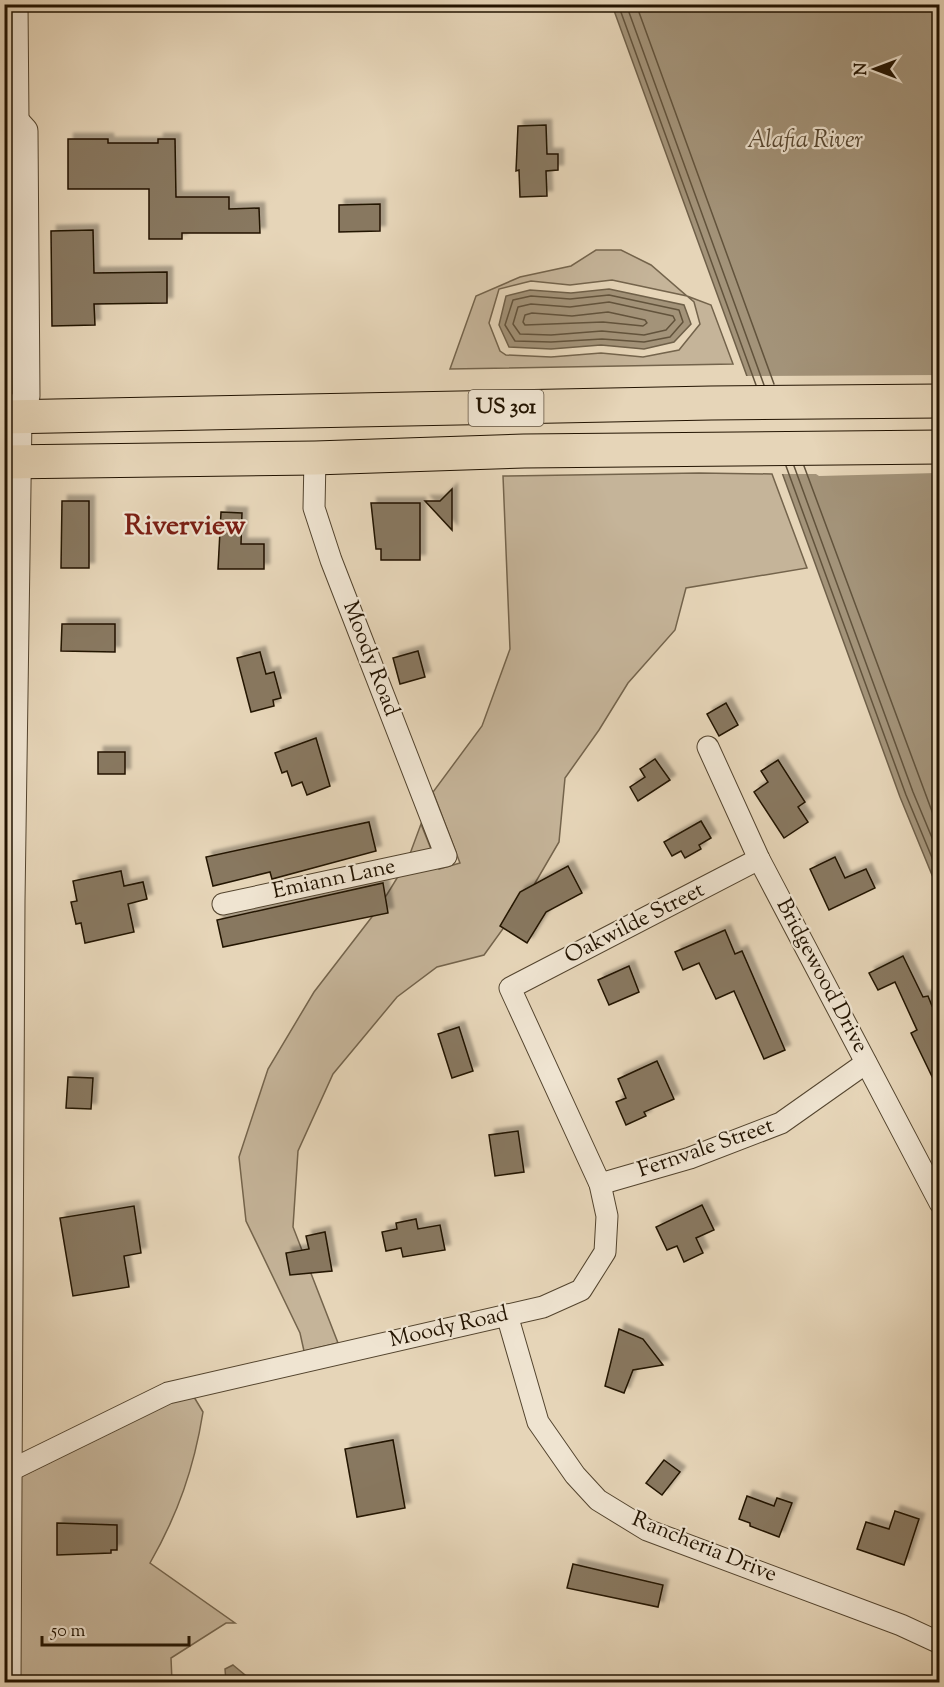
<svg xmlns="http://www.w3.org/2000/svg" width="944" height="1687" viewBox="0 0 944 1687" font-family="'Sorts Mill Goudy',serif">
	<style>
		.green { fill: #c5b499; stroke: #74644c; stroke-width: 1.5; fill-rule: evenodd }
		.water { fill: #a39379; stroke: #6f6049; stroke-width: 1.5 }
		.pier { fill: #e6d5b8 }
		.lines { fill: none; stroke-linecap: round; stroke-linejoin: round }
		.shore { stroke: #62533c; stroke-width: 1.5 }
		.building { fill: #887860; stroke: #221300; stroke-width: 1.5; filter: url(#shadow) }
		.minor-casing { stroke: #53442e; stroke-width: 23 }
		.tertiary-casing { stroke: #53442e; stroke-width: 29 }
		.primary-casing { stroke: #221300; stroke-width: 35 }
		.minor { stroke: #efe4d1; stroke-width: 21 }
		.tertiary { stroke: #efe4d1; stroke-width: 27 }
		.primary { stroke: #e6d5b8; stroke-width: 33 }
		.labels { text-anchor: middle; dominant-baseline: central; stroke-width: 4.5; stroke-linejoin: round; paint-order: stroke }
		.shield { fill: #efe4d1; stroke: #60523f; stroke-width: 1.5 }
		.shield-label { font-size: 21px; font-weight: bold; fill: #221300 }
		.street-label { font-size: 22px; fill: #221300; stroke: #efe4d1 }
		.water-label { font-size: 24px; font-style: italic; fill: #564630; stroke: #efe4d1 }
		.district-label { font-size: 28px; font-weight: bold; fill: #7a1f14; stroke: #efe4d1 }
	</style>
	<defs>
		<filter id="shadow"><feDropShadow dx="5.5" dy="-5.5" stdDeviation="1.5" flood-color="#0004"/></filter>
	</defs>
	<rect width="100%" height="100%" fill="#e6d5b8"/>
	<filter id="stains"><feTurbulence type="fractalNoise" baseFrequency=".00333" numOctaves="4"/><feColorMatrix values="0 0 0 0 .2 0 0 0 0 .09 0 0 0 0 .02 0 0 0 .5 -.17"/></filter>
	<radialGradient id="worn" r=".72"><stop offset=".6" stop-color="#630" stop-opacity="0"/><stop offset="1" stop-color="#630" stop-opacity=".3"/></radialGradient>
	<!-- green -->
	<g class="green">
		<path d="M596,250H621L651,265L687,296L711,305L733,364L450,369L476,296L520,277L571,266ZM612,280L687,296L694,302L700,324L679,350L643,357L601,353L551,357L506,355L500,351L489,323L499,289L531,281L570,285Z"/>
		<polygon points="699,473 772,474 807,568 686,588 675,630 628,683 599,730 565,778 559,842 531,890 484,955 437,967 397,997 333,1074 298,1151 293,1227 338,1343 304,1351 300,1333 246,1221 239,1157 268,1069 314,992 378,909 407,862 421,824 439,869 460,863 433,792 482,726 510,649 503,476"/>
		<path d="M194,1397L203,1412C194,1468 178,1514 150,1563L235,1623H226L171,1658L172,1682H18V1478L172,1402Z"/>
	</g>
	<!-- water -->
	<g class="water">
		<polygon points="612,5 939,5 939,892 900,797"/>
		<polygon points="609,289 684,305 691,324 674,342 644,349 601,345 551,349 509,347 499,325 506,296 530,290 571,293"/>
		<polygon points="233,1665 250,1679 262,1682 226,1682 225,1669"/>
	</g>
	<!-- pier -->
	<polygon class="pier" points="939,375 939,475 937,473 819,476 816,474 779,474 744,376"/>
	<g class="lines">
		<!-- shore -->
		<g class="shore">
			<polyline points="618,4 756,385"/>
			<polyline points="626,4 764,385"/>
			<polyline points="636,4 774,384"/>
			<polygon points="609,295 679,310 683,322 670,337 644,342 602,339 551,342 515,341 505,325 513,300 531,296 570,299"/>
			<polygon points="609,302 673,316 675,320 666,330 644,335 602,331 551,335 520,334 513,324 518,307 531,304 570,307"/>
			<polygon points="608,312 645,320 647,323 643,326 603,322 525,325 523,322 525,315 532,313 572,316"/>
			<polyline points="786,466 906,795 940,877"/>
			<polyline points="794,466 913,792 940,857"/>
			<polyline points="804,466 940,833"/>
		</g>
	</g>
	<!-- building -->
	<g class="building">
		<polygon points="546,125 547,154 558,154 558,170 546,171 547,196 520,197 519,170 516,171 518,126"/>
		<polygon points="68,139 108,139 108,143 158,143 158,139 175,139 176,197 229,197 229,209 259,208 260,233 182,233 182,239 149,239 149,189 68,189"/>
		<polygon points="380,204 380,231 339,232 339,205"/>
		<polygon points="93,230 94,273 167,272 167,303 94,304 95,325 52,326 51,231"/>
		<polygon points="452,489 452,530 425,501 440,501"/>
		<polygon points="62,501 89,501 89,568 61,568"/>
		<polygon points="371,503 420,503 420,560 381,560 381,549 376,549"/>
		<polygon points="221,512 242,513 241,544 264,544 264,569 218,569"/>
		<polygon points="62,624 115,624 115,652 61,651"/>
		<polygon points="418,651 425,677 400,684 393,658"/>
		<polygon points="260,652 266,674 274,672 281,698 273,700 274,706 251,712 237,658"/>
		<polygon points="726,703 738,725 719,736 707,714"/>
		<polygon points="316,738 330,786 307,795 302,782 292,786 287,771 282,773 275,753"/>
		<rect x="98" y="752" width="27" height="22"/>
		<polygon points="655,759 670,780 638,801 630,787 645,777 640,769"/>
		<polygon points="778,760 805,802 798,807 808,822 784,838 754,792 768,782 761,771"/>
		<polygon points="701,821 711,838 699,845 701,849 685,858 681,851 672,856 664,842"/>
		<polygon points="369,822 376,851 272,879 270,872 213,886 206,857"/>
		<polygon points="835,857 845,878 866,869 875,888 829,910 810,869"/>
		<polygon points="568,866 582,893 546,912 527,943 500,926 520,892"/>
		<polygon points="121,871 124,886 143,882 147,899 128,904 134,932 85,943 81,923 76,924 71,902 77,901 73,881"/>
		<polygon points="383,883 388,913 223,947 217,920"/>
		<polygon points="725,930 735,954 742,951 785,1050 764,1059 734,991 716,999 699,963 683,970 675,952"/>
		<polygon points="903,956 923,997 928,996 932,1006 939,1003 939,1091 911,1033 917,1030 895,982 878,990 869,973"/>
		<polygon points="629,966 639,992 609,1005 598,980"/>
		<polygon points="459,1027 473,1071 452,1078 438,1034"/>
		<polygon points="657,1061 674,1099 644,1112 646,1116 626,1125 616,1102 626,1098 618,1079"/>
		<polygon points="68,1077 93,1078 91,1109 66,1108"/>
		<polygon points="518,1131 524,1172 495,1176 489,1135"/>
		<polygon points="702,1205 714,1230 696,1238 703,1253 684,1262 677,1246 667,1250 656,1227"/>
		<polygon points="134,1206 141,1253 124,1256 129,1287 73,1296 60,1218"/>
		<polygon points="416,1219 418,1229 440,1225 445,1250 403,1257 401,1248 386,1251 382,1232 397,1229 396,1223"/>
		<polygon points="325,1232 332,1271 290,1275 286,1253 309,1249 306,1236"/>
		<polygon points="619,1329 643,1339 663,1365 633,1370 624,1393 605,1386"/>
		<polygon points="393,1440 405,1508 357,1517 345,1449"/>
		<polygon points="664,1460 680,1472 662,1495 646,1483"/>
		<polygon points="747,1496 774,1506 777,1498 792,1503 779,1537 750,1526 750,1523 739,1519"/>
		<polygon points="895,1511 919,1519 904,1565 857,1549 866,1522 889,1529"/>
		<polygon points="57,1523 117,1525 117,1550 111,1550 111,1553 57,1555"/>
		<polygon points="573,1564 663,1585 658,1607 567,1588"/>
	</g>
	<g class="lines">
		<!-- minor casing -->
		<g class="minor-casing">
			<g id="minor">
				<polyline points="708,747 759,859 940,1203"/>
				<polyline points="223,904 446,856 331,560 314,508 315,458"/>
				<polyline points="600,1184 690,1158 781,1123 866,1063"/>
				<polyline points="507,1315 538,1422 575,1475 598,1500 647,1530 901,1625 940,1643"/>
				<polyline points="7,1472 168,1393 543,1307 581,1290 605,1252 607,1216 600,1184 510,988 759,859"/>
			</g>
		</g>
		<!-- tertiary casing -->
		<g class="tertiary-casing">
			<g id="tertiary">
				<polyline points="8,136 15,121 14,4"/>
				<polyline points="7,1682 11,901 18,417 26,396 24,131 15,121"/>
			</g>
		</g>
		<!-- primary casing -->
		<g class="primary-casing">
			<g id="primary">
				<polyline points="4,417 711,403 940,401"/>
				<polyline points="4,462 315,458 524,451 940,447"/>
			</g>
		</g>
		<!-- minor -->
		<use href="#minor" class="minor"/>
		<!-- tertiary -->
		<use href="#tertiary" class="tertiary"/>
		<!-- primary -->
		<use href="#primary" class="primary"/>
	</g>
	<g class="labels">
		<!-- shield labels -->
		<rect class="shield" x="468.5" y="390" width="75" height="36" rx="4.5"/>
		<g class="shield-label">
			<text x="506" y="408">US 301</text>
		</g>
		<!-- street labels -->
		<g class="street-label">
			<text transform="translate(370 659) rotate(69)">Moody Road</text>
			<text transform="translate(334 880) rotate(-12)">Emiann Lane</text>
			<text transform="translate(635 924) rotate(-27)">Oakwilde Street</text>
			<text transform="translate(821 976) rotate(62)">Bridgewood Drive</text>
			<text transform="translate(706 1149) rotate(-19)">Fernvale Street</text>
			<text transform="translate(449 1328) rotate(-13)">Moody Road</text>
			<text transform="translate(704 1548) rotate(22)">Rancheria Drive</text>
		</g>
		<!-- water labels -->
		<g class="water-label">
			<text x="805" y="141">Alafia River</text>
		</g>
		<!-- district labels -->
		<g class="district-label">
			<text x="185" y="527">Riverview</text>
		</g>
	</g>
	<!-- margin -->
	<rect width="944" height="1687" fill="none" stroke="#e6d5b8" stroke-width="24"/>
	<rect x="6" y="6" width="932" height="1675" fill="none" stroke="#221300" stroke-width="3"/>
	<rect x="12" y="12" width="920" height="1663" fill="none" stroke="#221300" stroke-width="1.5"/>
	<!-- north arrow -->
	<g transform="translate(875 69) rotate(270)" stroke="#efe4d1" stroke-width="4.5" paint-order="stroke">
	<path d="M0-4.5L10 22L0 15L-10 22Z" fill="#221300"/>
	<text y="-9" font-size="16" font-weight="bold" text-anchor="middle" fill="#221300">N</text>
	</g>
	<!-- scale -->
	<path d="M42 1636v9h147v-9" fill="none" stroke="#221300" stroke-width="3"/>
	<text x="51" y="1636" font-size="18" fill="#221300" stroke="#efe4d1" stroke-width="4.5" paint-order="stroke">50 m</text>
	<rect width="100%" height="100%" filter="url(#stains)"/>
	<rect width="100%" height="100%" fill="url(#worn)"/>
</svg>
